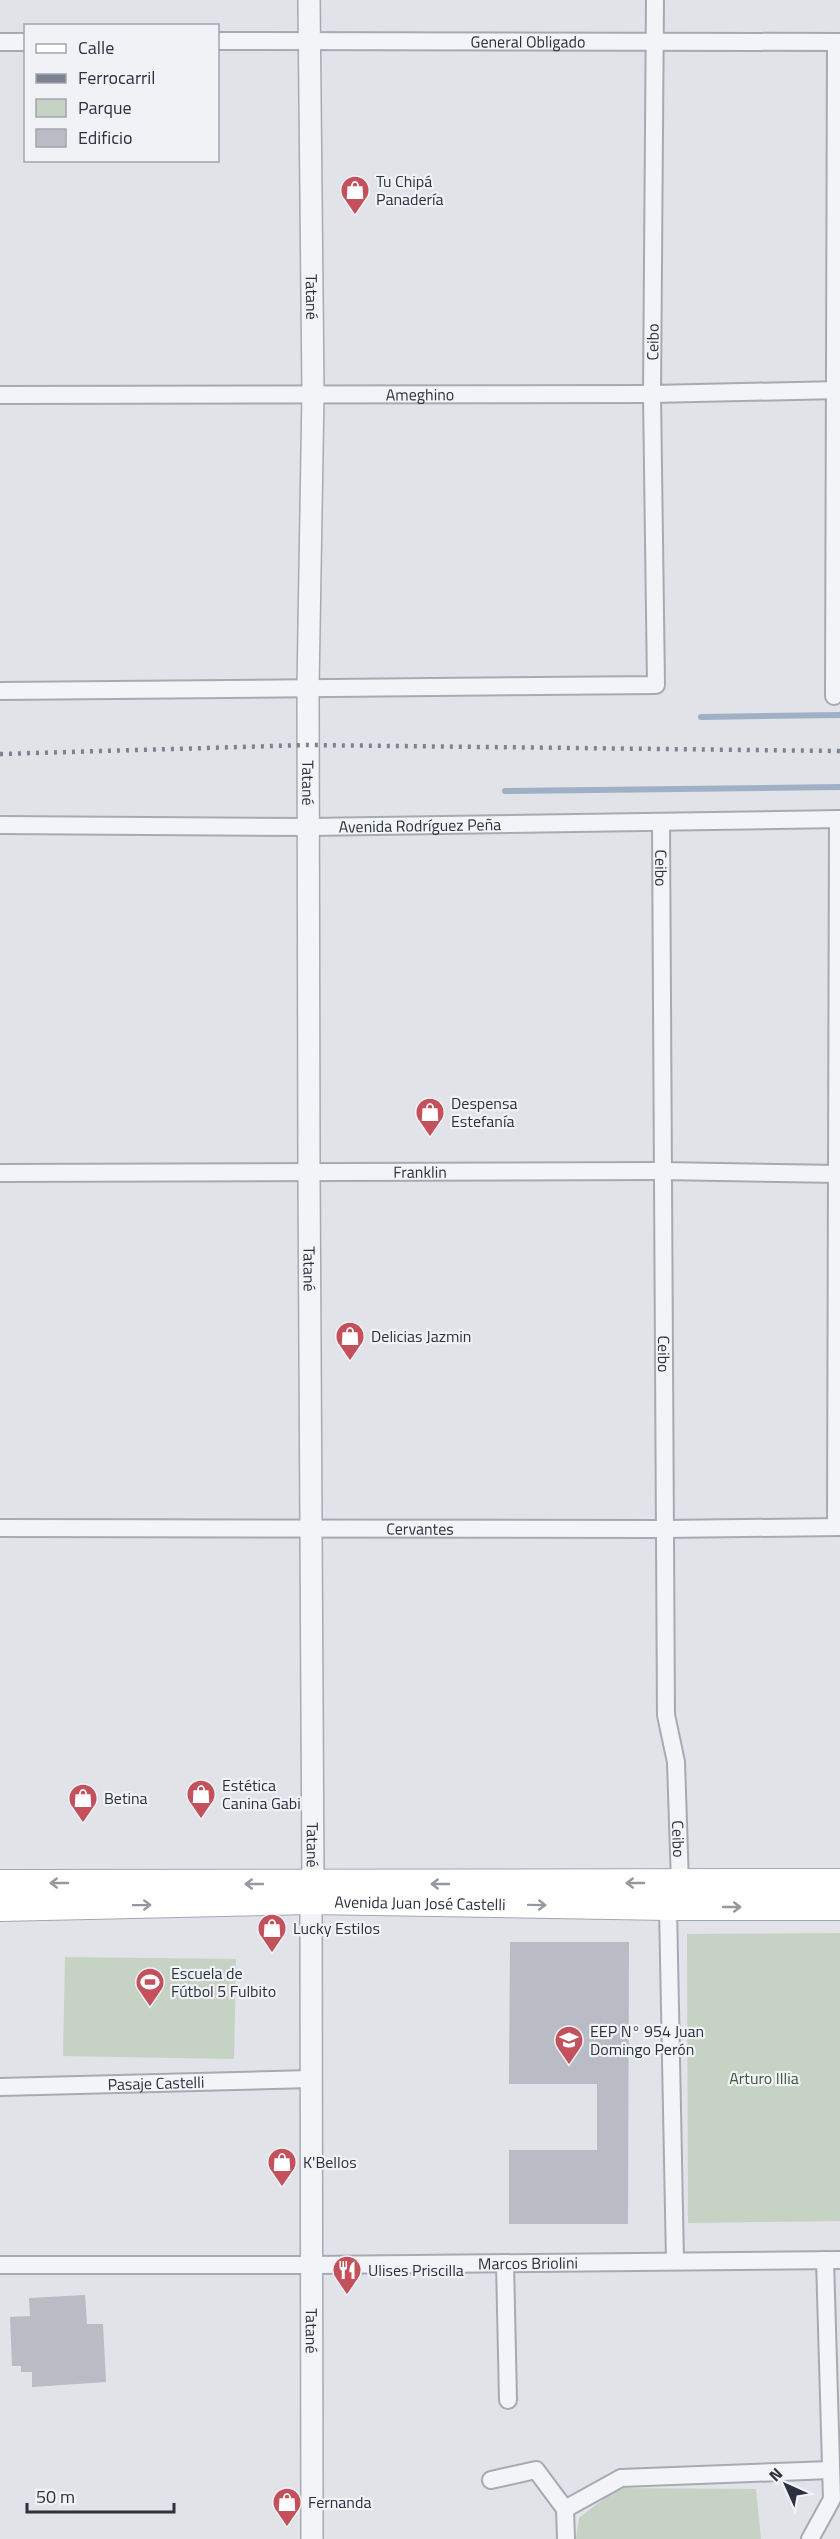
<svg xmlns="http://www.w3.org/2000/svg" width="840" height="2539" viewBox="0 0 840 2539" font-family="'Titillium Web',sans-serif">
	<style>
		.green { fill: #c6d2c3 }
		.lines { fill: none; stroke-linecap: round; stroke-linejoin: round }
		.stream { stroke: #9fb0c5; stroke-width: 6 }
		.building { fill: #b9bcc5 }
		.minor-casing { stroke: #a7aab2; stroke-width: 20 }
		.tertiary-casing { stroke: #a7aab2; stroke-width: 24 }
		.primary-casing { stroke: #a1a7b3; stroke-width: 28 }
		.minor { stroke: #f3f4f7; stroke-width: 16 }
		.tertiary { stroke: #f3f4f7; stroke-width: 21 }
		.primary { stroke: #fff; stroke-width: 26 }
		.rail { stroke: #7c8291; stroke-width: 4.5; stroke-dasharray: 3 6; stroke-linecap: butt }
		.oneway { stroke: #95989f }
		.labels { text-anchor: middle; dominant-baseline: central; stroke-width: 4.5; stroke-linejoin: round; paint-order: stroke }
		.street-label { font-size: 16px; fill: #2b313f; stroke: #f0f2f6 }
		.poi-label { font-size: 16px; fill: #2b313f; stroke: #f0f2f6; text-anchor: start }
		.park-label { font-size: 16px; fill: #3d5939; stroke: #f0f2f6 }
	</style>
	<rect width="100%" height="100%" fill="#e1e3e8"/>
	<!-- green -->
	<g class="green">
		<polygon points="840,1933 840,2221 688,2223 687,1934"/>
		<polygon points="65,1957 236,1959 234,2059 63,2056"/>
		<polygon points="618,2488 756,2489 761,2539 576,2539 579,2518"/>
	</g>
	<g class="lines">
		<!-- stream -->
		<g class="stream">
			<polyline points="701,717 840,715"/>
			<polyline points="505,791 840,787"/>
		</g>
	</g>
	<!-- building -->
	<g class="building">
		<polygon points="510,1942 629,1942 628,2224 509,2224 509,2150 597,2150 597,2084 509,2084"/>
		<polygon points="85,2295 87,2324 103,2324 106,2382 32,2387 32,2372 21,2372 21,2366 12,2366 10,2317 30,2316 29,2298"/>
	</g>
	<g class="lines">
		<!-- minor casing -->
		<g class="minor-casing">
			<g id="minor">
				<path id="s1" d="M218,41L840,42"/>
				<polyline points="0,42 26,42"/>
				<path id="s2" d="M0,395L652,394L840,390"/>
				<path id="s3" d="M0,691L656,685L652,394L655,0"/>
				<polyline points="834,696 836,42"/>
				<path id="s4" d="M661,823L666,1715L676,1762L680,1883"/>
				<path id="s5" d="M0,825L309,827L840,819"/>
				<path id="s6" d="M0,1173L661,1171L840,1174"/>
				<polyline points="836,1527 838,819"/>
				<path id="s7" d="M0,1528L663,1529L840,1527"/>
				<polyline points="668,1907 675,2261"/>
				<path id="s8" d="M0,2087L311,2079"/>
				<polyline points="505,2263 508,2400"/>
				<path id="s9" d="M0,2265H312L840,2260"/>
				<polyline points="491,2480 536,2470 565,2509"/>
				<polyline points="566,2539 565,2509 621,2478 831,2470"/>
				<polyline points="810,2539 832,2499 825,2260"/>
			</g>
		</g>
		<!-- tertiary casing -->
		<g class="tertiary-casing">
			<g id="tertiary">
				<path id="s10" d="M309,0L313,393L308,688L309,1172L313,1884L311,1901L312,2539"/>
			</g>
		</g>
		<!-- primary casing -->
		<g class="primary-casing">
			<g id="primary">
				<polyline points="0,1883 840,1882"/>
				<path id="s11" d="M0,1908L311,1901L668,1907H840"/>
			</g>
		</g>
		<!-- minor -->
		<use href="#minor" class="minor"/>
		<!-- tertiary -->
		<use href="#tertiary" class="tertiary"/>
		<!-- primary -->
		<use href="#primary" class="primary"/>
		<!-- rail -->
		<polyline class="rail" points="0,754 308,745 840,751"/>
	</g>
	<!-- one-way arrows -->
	<defs><path id="oneway-shaft" d="M-6 0H5M1.5-3L5.5 0L1.5 3" fill="none" stroke-width="1.6" stroke-linecap="round" stroke-linejoin="round" transform="scale(1.5)"/></defs>
	<g class="oneway">
		<use href="#oneway-shaft" transform="translate(59 1883) rotate(-180)"/>
		<use href="#oneway-shaft" transform="translate(635 1883) rotate(180)"/>
		<use href="#oneway-shaft" transform="translate(254 1884) rotate(-180)"/>
		<use href="#oneway-shaft" transform="translate(440 1884) rotate(180)"/>
		<use href="#oneway-shaft" transform="translate(142 1905) rotate(-1)"/>
		<use href="#oneway-shaft" transform="translate(537 1905) rotate(1)"/>
		<use href="#oneway-shaft" transform="translate(732 1907)"/>
	</g>
	<!-- icons -->
	<defs>
		<g id="shop-pin" transform="scale(1.5)"><path d="M0 17L-7.5 6A9.5 9.5 0 1 1 7.5 6Z" fill="#c3505b" stroke="#f0f2f6"/><path d="M-5-2.5h2.3a2.7 3.5 0 0 1 5.4 0H5L5.5 6h-11ZM-1.5-2.5h3a1.5 2.3 0 0 0-3 0Z" fill="#fff"/></g>
		<g id="stadium-pin" transform="scale(1.5)"><path d="M0 17L-7.5 6A9.5 9.5 0 1 1 7.5 6Z" fill="#c3505b" stroke="#f0f2f6"/><path d="M0-5a6.5 5 0 1 0 0 10a6.5 5 0 1 0 0-10ZM-3.5-1.8h7v3.6h-7Z" fill="#fff"/></g>
		<g id="school-pin" transform="scale(1.5)"><path d="M0 17L-7.5 6A9.5 9.5 0 1 1 7.5 6Z" fill="#c3505b" stroke="#f0f2f6"/><path d="M0-5L7-2L0 1L-7-2ZM-4 1L0 2.5L4 1V4Q0 6-4 4Z" fill="#fff"/></g>
		<g id="restaurant-pin" transform="scale(1.5)"><path d="M0 17L-7.5 6A9.5 9.5 0 1 1 7.5 6Z" fill="#c3505b" stroke="#f0f2f6"/><path d="M-5-6h1v4h1v-4h1v4h1v-4h1v5L-1.5 .5V6h-2V.5L-5-1ZM5-6V6H3V1.5H1.5Q1.5-4 5-6Z" fill="#fff"/></g>
	</defs>
	<g fill-rule="evenodd">
		<use href="#shop-pin" x="355" y="190"/>
		<use href="#shop-pin" x="430" y="1112"/>
		<use href="#shop-pin" x="350" y="1336"/>
		<use href="#shop-pin" x="201" y="1794"/>
		<use href="#shop-pin" x="83" y="1798"/>
		<use href="#shop-pin" x="272" y="1928"/>
		<use href="#stadium-pin" x="150" y="1982"/>
		<use href="#school-pin" x="569" y="2040"/>
		<use href="#shop-pin" x="282" y="2162"/>
		<use href="#restaurant-pin" x="347" y="2270"/>
		<use href="#shop-pin" x="287" y="2502"/>
	</g>
	<g class="labels">
		<!-- street labels -->
		<g class="street-label">
			<text stroke="none"><textPath href="#s1" startOffset="310">General Obligado</textPath></text>
			<text stroke="none"><textPath href="#s10" startOffset="297">Tatané</textPath></text>
			<text stroke="none"><textPath href="#s3" startOffset="999">Ceibo</textPath></text>
			<text stroke="none"><textPath href="#s2" startOffset="420">Ameghino</textPath></text>
			<text stroke="none"><textPath href="#s10" startOffset="783">Tatané</textPath></text>
			<text stroke="none"><textPath href="#s5" startOffset="420">Avenida Rodríguez Peña</textPath></text>
			<text stroke="none"><textPath href="#s4" startOffset="45">Ceibo</textPath></text>
			<text stroke="none"><textPath href="#s6" startOffset="420">Franklin</textPath></text>
			<text stroke="none"><textPath href="#s10" startOffset="1269">Tatané</textPath></text>
			<text stroke="none"><textPath href="#s4" startOffset="531">Ceibo</textPath></text>
			<text stroke="none"><textPath href="#s7" startOffset="420">Cervantes</textPath></text>
			<text stroke="none"><textPath href="#s4" startOffset="1017">Ceibo</textPath></text>
			<text stroke="none"><textPath href="#s10" startOffset="1845">Tatané</textPath></text>
			<text stroke="none"><textPath href="#s11" startOffset="420">Avenida Juan José Castelli</textPath></text>
			<text stroke="none"><textPath href="#s8" startOffset="156">Pasaje Castelli</textPath></text>
			<text stroke="none"><textPath href="#s9" startOffset="528">Marcos Briolini</textPath></text>
			<text stroke="none"><textPath href="#s10" startOffset="2331">Tatané</textPath></text>
		</g>
		<!-- poi labels -->
		<g class="poi-label">
			<text x="376" y="181">Tu Chipá<tspan x="376" dy="18">Panadería</tspan></text>
			<text x="451" y="1103">Despensa<tspan x="451" dy="18">Estefanía</tspan></text>
			<text x="371" y="1336">Delicias Jazmin</text>
			<text x="222" y="1785">Estética<tspan x="222" dy="18">Canina Gabi</tspan></text>
			<text x="104" y="1798">Betina</text>
			<text x="293" y="1928">Lucky Estilos</text>
			<text x="171" y="1973">Escuela de<tspan x="171" dy="18">Fútbol 5 Fulbito</tspan></text>
			<text x="590" y="2031">EEP N° 954 Juan<tspan x="590" dy="18">Domingo Perón</tspan></text>
			<text x="303" y="2162">K'Bellos</text>
			<text x="368" y="2270">Ulises Priscilla</text>
			<text x="308" y="2502">Fernanda</text>
		</g>
		<!-- park labels -->
		<g class="park-label">
			<text x="764" y="2078">Arturo Illia</text>
		</g>
	</g>
	<!-- legend -->
	<rect x="24" y="24" width="195" height="138" fill="#f0f2f6" stroke="#a1a5ad" stroke-width="1.5"/>
	<rect x="36" y="44" width="30" height="9" fill="#ffffff" stroke="#a1a5ad" stroke-width="1.5"/>
	<text x="78" y="54" font-size="18" fill="#2b313f">Calle</text>
	<rect x="36" y="74" width="30" height="9" fill="#7c8291" stroke="#a1a5ad" stroke-width="1.5"/>
	<text x="78" y="84" font-size="18" fill="#2b313f">Ferrocarril</text>
	<rect x="36" y="99" width="30" height="18" fill="#c6d2c3" stroke="#a1a5ad" stroke-width="1.5"/>
	<text x="78" y="114" font-size="18" fill="#2b313f">Parque</text>
	<rect x="36" y="129" width="30" height="18" fill="#b9bcc5" stroke="#a1a5ad" stroke-width="1.5"/>
	<text x="78" y="144" font-size="18" fill="#2b313f">Edificio</text>
	<!-- north arrow -->
	<g transform="translate(786 2485) rotate(315)" stroke="#f0f2f6" stroke-width="4.5" paint-order="stroke">
	<path d="M0-4.5L10 22L0 15L-10 22Z" fill="#2b313f"/>
	<text y="-9" font-size="16" font-weight="bold" text-anchor="middle" fill="#2b313f">N</text>
	</g>
	<!-- scale -->
	<path d="M27 2503v9h147v-9" fill="none" stroke="#2b313f" stroke-width="3"/>
	<text x="36" y="2503" font-size="18" fill="#2b313f" stroke="#f0f2f6" stroke-width="4.5" paint-order="stroke">50 m</text>
</svg>
